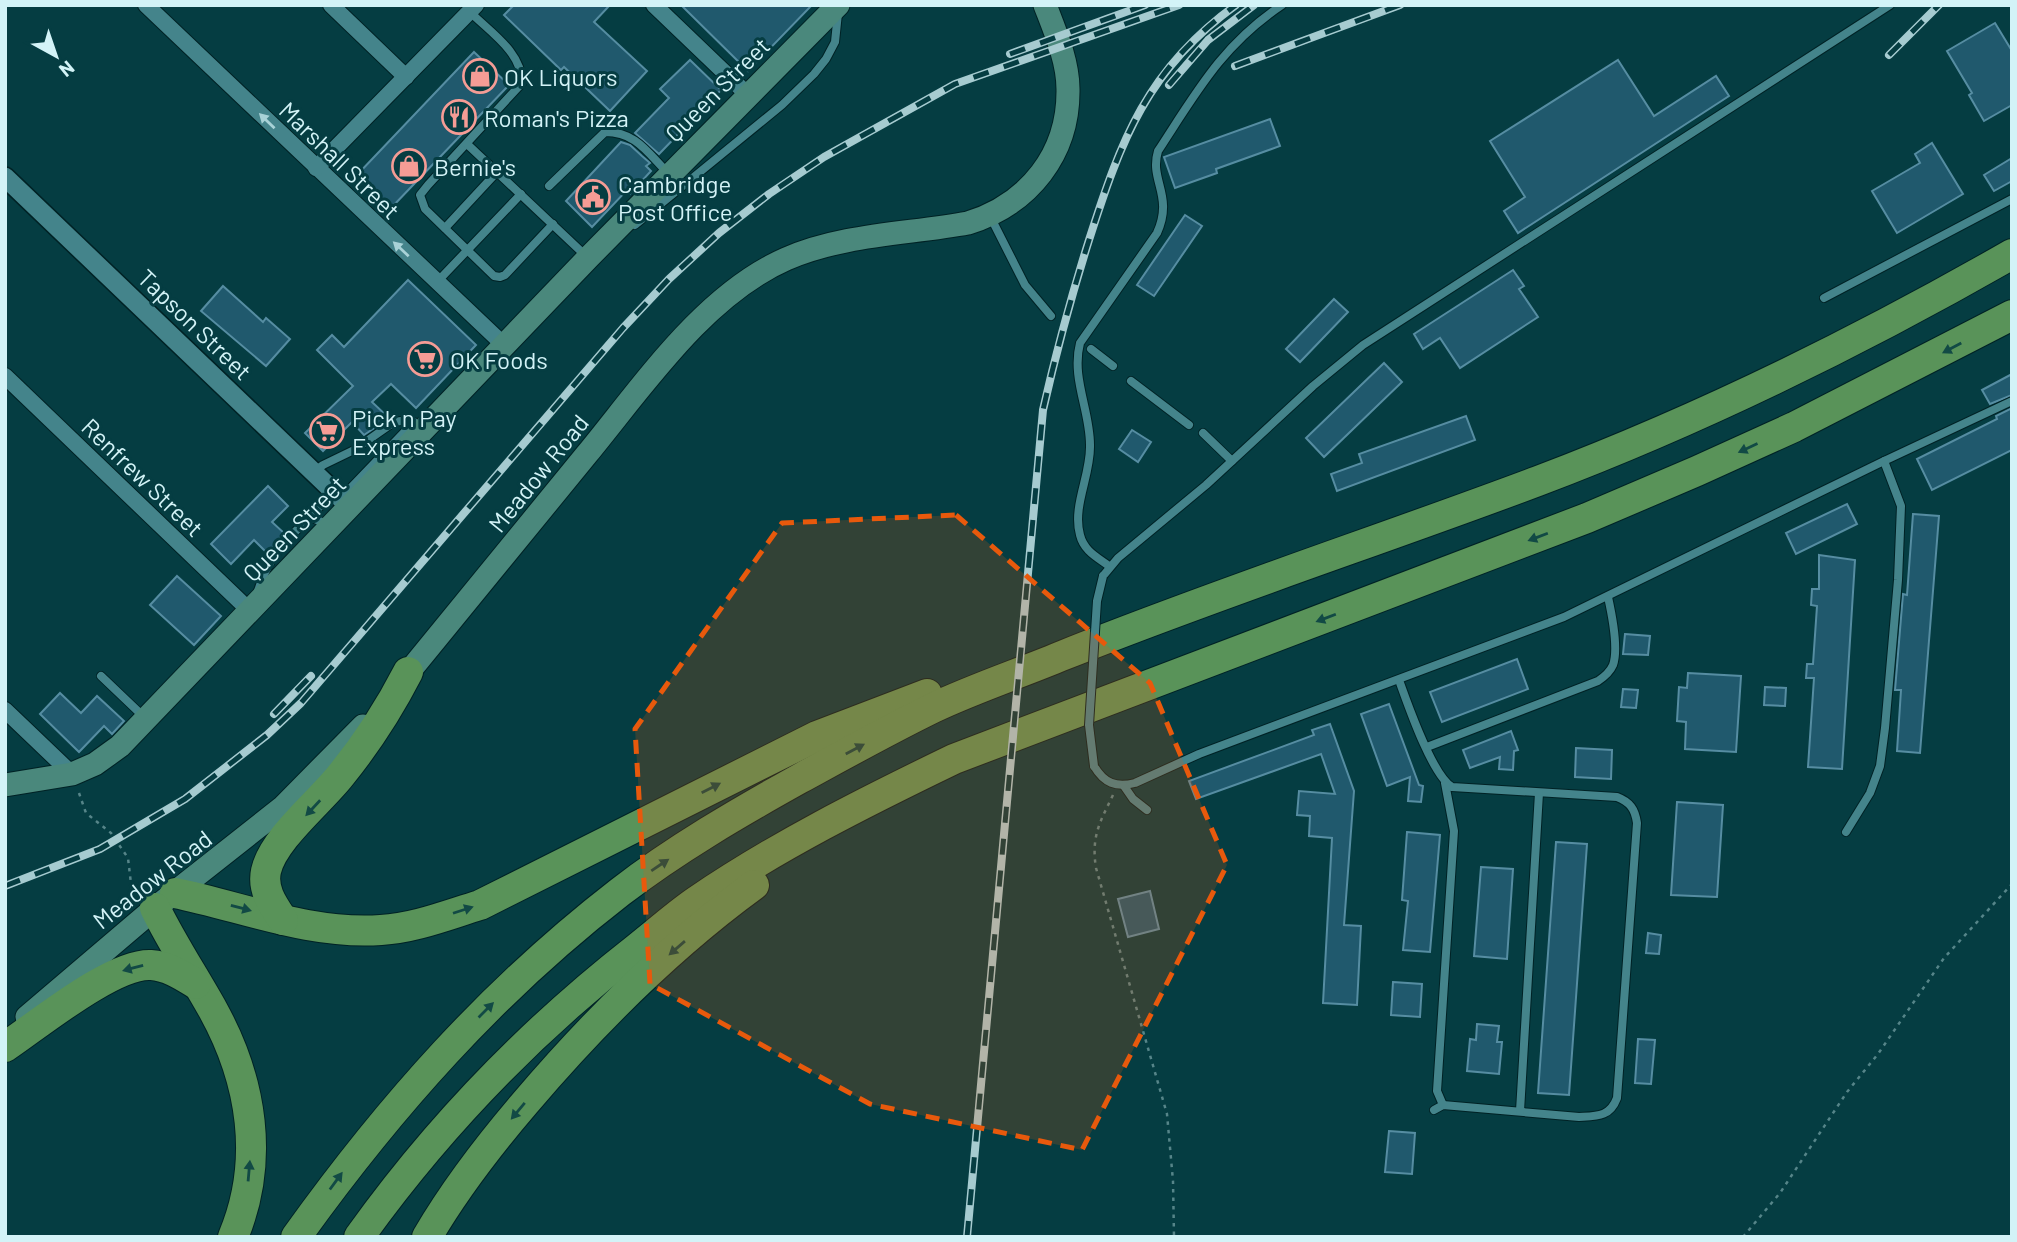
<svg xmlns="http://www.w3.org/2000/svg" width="2017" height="1242" viewBox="0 0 2017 1242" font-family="Barlow,sans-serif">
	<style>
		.building { fill: #20596d; stroke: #568da2; stroke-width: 2 }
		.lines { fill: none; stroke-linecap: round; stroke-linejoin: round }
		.service-casing { stroke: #002225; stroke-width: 10 }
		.minor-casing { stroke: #002225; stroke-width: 18 }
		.tertiary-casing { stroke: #002225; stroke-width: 22 }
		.secondary-casing { stroke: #002225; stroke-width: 25 }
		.motorway-casing { stroke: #002225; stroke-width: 32 }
		.path { stroke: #568589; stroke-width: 2.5; stroke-dasharray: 3.5 5; stroke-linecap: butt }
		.service { stroke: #44848b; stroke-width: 8 }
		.minor { stroke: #44848b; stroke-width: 16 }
		.tertiary { stroke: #44848b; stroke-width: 19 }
		.secondary { stroke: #4a887c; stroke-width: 23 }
		.motorway { stroke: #599359; stroke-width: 30 }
		.rail-casing { stroke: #a6cbd0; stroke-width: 8 }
		.rail { stroke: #053d42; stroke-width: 5; stroke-dasharray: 16; stroke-linecap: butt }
		.service-bridge-casing { stroke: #002225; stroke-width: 10; stroke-linecap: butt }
		.service-bridge { stroke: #44848b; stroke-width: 8 }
		.oneway { fill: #a8d2d7 }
		.oneway2 { fill: #124a45 }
		.marked { fill: #e8590c; fill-opacity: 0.2; stroke: #e8590c; stroke-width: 5; stroke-dasharray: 14 9; stroke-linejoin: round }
		.labels { text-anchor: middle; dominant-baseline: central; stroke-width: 6; stroke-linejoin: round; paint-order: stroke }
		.poi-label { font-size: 24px; fill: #d3f3f7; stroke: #053d42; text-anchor: start }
		.street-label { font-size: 24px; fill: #d3f3f7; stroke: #053d42 }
	</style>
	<rect width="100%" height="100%" fill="#053d42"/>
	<!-- building -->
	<g class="building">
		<polygon points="514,5 610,5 594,22 647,71 610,111 564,67 561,70 504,15"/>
		<polygon points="681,5 812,5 748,71"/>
		<polygon points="1995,23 2012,51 2012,105 1984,121 1969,95 1972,93 1947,51"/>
		<polygon points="474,52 509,85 391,208 356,176"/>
		<polygon points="690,60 721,90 659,154 635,133 669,98 660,89"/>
		<polygon points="1618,60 1654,116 1716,76 1729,96 1518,233 1504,211 1525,197 1490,141"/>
		<polygon points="1270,119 1280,146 1216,169 1217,173 1175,188 1164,157"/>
		<polygon points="621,142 630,145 642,156 650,163 646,166 651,171 630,194 626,191 592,227 566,201"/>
		<polygon points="1932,143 1963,194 1897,233 1872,191 1920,163 1915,154"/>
		<polygon points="2012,158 2012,181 1994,191 1984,175"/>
		<polygon points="1185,215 1202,226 1154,296 1137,285"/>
		<polygon points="1513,270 1524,286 1519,289 1538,317 1460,368 1440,338 1423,349 1414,334"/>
		<polygon points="408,280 476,345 416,408 391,384 372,402 389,418 364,435 352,422 323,451 305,433 353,386 317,350 332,335 344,347"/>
		<polygon points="223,286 263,322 266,318 290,339 266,366 201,311"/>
		<polygon points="1334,299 1348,312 1300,362 1286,349"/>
		<polygon points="1384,363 1402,382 1324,457 1306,438"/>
		<polygon points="2012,374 2012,395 1990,404 1982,390"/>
		<polygon points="2012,408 2012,450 1932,490 1917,459 1997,419 1996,416"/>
		<polygon points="1466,416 1475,440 1337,491 1331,474 1362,463 1359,454"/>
		<polygon points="1132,430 1151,442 1138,462 1119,449"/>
		<polygon points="268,486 288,506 272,522 284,533 268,554 254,540 231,564 211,544"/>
		<polygon points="1847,504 1857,524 1796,554 1786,533"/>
		<polygon points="1913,514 1939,516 1920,753 1897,751 1901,690 1895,690 1903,594 1907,595"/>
		<polygon points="1819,555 1855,560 1842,769 1808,767 1814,678 1806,678 1807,664 1813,664 1817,606 1811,605 1812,589 1819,589"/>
		<polygon points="177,576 221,616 194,645 150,605"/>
		<polygon points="1625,634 1650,636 1648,655 1623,654"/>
		<polygon points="1517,659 1528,689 1442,722 1430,692"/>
		<polygon points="1688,673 1741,676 1736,752 1685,749 1686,722 1677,721 1679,687 1687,688"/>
		<polygon points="1765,687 1786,688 1785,706 1764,705"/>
		<polygon points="1623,689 1638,690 1636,708 1621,707"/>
		<polygon points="60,693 81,713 97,696 124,721 112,734 104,726 79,752 40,714"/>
		<polygon points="1389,704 1419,785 1423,786 1421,802 1408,801 1410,777 1387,786 1361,714"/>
		<polygon points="1330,724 1354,791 1344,925 1361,926 1357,1005 1323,1003 1332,838 1309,836 1310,816 1297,815 1299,791 1335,794 1321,754 1196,799 1189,781 1314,735 1312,730"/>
		<polygon points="1511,731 1518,750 1514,751 1513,770 1499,769 1500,757 1470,768 1463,750"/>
		<polygon points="1576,748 1612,750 1611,779 1575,777"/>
		<polygon points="1677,802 1723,805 1717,897 1671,895"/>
		<polygon points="1407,832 1440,835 1430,952 1403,950 1408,901 1402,900"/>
		<polygon points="1556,842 1587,844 1569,1095 1538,1093"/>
		<polygon points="1481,867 1513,869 1507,959 1474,956"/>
		<polygon points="1150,891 1159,929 1128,937 1118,899"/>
		<polygon points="1648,933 1661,935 1659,954 1646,953"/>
		<polygon points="1393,982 1422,984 1420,1017 1391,1015"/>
		<polygon points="1477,1024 1499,1026 1497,1042 1502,1042 1499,1074 1467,1071 1470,1039 1476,1040"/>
		<polygon points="1638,1039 1655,1040 1651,1084 1635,1083"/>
		<polygon points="1389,1131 1415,1133 1412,1174 1385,1172"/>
	</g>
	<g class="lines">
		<!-- service casing -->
		<g class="service-casing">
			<g id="service">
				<path d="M470,12C490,32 522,52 522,83L428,185L420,195L425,209L494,276L500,277L505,275L553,224"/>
				<polyline points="467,144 587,257"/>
				<path d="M549,186L605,132C636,132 647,152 668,173"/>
				<polyline points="990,216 1025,285 1051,316"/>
				<polyline points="635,225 782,105 814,74 826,59 835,42 838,13"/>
				<polyline points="445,228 497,172"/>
				<polyline points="437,282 521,194"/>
				<polyline points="1824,298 2012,199"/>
				<polyline points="1091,349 1113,366"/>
				<polyline points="1131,381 1189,425"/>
				<polyline points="1203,433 1232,461"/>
				<polyline points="1884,461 2012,401"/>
				<polyline points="315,471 323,465 354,450 394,422 408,420 422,428"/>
				<polyline points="341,498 414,422"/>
				<polyline points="310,517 334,492"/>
				<path d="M1109,566C1097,557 1084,551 1080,535C1072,506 1091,475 1090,445C1090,410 1071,378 1080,343L1157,233C1174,195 1149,181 1158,151C1196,93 1222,45 1282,5"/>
				<polyline points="1103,576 1118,558 1206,485 1313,386 1363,345 1890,5"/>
				<path d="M258,591C267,559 286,540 310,517L329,525"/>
				<polyline points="101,676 144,717"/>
				<path d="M1399,680C1408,705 1432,775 1452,787L1617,797C1630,802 1635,809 1637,823L1617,1098C1610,1117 1597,1116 1579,1117L1443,1105L1434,1110"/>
				<path d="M1427,747L1598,681C1604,677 1610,672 1613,665C1619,648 1612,615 1608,597"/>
				<path d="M1094,766C1104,783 1116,788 1135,783L1199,754L1564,617L1884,461L1901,506L1898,580L1885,728L1880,766L1870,793L1846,832"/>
				<polyline points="1124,786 1133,799 1147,810"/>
				<polyline points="1443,1105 1437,1091 1454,831 1445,783"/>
				<polyline points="1520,1111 1539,793"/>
			</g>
		</g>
		<!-- minor casing -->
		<g class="minor-casing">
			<g id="minor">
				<polyline points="146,5 505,346"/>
				<polyline points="331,5 406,77"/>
				<polyline points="654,5 748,95"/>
				<polyline points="316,168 476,5"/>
				<polyline points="5,376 250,611"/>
				<polyline points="5,710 72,774"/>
			</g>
		</g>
		<!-- tertiary casing -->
		<g class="tertiary-casing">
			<polyline id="tertiary" points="5,177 350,507"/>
		</g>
		<!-- secondary casing -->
		<g class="secondary-casing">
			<g id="secondary">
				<path d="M399,684C462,608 524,531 587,454C643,386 704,295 786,259C843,234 909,234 968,223C1029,204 1069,154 1068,89C1068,61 1055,31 1045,5"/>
				<polyline points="5,785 72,774 95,764 120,746 588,258 838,5"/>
				<polyline points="27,1017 155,908 283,807 363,726"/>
			</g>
		</g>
		<!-- motorway casing -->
		<g class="motorway-casing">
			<g id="motorway">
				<path d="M175,893C243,907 310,935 381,930C415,928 447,915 480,905L817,736L927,694"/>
				<path d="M155,908C172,943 194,976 213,1010C252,1081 265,1161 233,1237"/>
				<path d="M283,920C273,905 262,890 266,871C273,839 320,802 341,775C367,743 389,709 408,672"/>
				<path d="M5,1047C38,1025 113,963 151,965C168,966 183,976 196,984"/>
				<path d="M296,1237C390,1106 492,991 620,892C676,849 738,813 799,779C843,755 888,730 933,708C975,688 1021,673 1064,655C1221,592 1381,540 1538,481C1702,419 1860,341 2012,254"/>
				<path d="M359,1237C437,1128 532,1030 637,948C656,933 675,916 695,902C777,846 865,802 954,759L1587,518L1697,471L1794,427L2012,315"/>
				<path d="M427,1237C455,1189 489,1145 525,1103C593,1023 669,947 754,885"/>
			</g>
		</g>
		<!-- path -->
		<g class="path">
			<polyline points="79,793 86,813 111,833 128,858 133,901"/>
			<path d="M1113,795C1100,822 1091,836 1096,868L1167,1114L1173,1181L1174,1237"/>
			<polyline points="1743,1237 1780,1193 1847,1092 1878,1054 1944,958 2012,884"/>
		</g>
		<!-- service -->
		<use href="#service" class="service"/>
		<!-- minor -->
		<use href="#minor" class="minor"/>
		<!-- tertiary -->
		<use href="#tertiary" class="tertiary"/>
		<!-- secondary -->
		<use href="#secondary" class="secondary"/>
		<!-- motorway -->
		<use href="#motorway" class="motorway"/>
		<!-- rail casing -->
		<g class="rail-casing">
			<g id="rail">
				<polyline points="1010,54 1145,5"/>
				<polyline points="1889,55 1939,5"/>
				<polyline points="1235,66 1400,5"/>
				<polyline points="1169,85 1208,40 1254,5"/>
				<polyline points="274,714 311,676"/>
				<polyline points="5,886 100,849 185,799 267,735 301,703 623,328 669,279 719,233 769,194 824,157 955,84 1179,5"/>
				<path d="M967,1237L1043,410C1056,353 1071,297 1089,240C1121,140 1147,69 1236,5"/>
			</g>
		</g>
		<!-- rail -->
		<use href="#rail" class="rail"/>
		<!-- service-bridge casing -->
		<g class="service-bridge-casing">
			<polyline id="service-bridge" points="1094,766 1089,725 1097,601 1103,576"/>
		</g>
		<!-- service-bridge -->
		<use href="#service-bridge" class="service-bridge"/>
	</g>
	<!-- one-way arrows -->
	<defs><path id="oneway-solid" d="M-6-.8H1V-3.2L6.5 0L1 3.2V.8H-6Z" transform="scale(1.75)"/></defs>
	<g class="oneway">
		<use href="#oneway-solid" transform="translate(267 121) rotate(-136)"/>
		<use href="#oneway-solid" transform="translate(401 249) rotate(-137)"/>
	</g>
	<g class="oneway2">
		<use href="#oneway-solid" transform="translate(1952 348) rotate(152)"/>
		<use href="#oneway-solid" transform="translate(1748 448) rotate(155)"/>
		<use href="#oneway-solid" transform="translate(1538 537) rotate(159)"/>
		<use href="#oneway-solid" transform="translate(1326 618) rotate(159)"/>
		<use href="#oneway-solid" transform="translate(855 749) rotate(-28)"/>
		<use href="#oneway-solid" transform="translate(711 788) rotate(-27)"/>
		<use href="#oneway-solid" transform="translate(313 808) rotate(133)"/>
		<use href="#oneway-solid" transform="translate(660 865) rotate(-34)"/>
		<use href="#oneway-solid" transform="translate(241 908) rotate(15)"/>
		<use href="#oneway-solid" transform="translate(463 910) rotate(-18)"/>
		<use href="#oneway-solid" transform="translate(677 948) rotate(139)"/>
		<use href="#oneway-solid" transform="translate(133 968) rotate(165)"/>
		<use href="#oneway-solid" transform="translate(486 1010) rotate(-45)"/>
		<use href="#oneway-solid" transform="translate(518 1111) rotate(130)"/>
		<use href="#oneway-solid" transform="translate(249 1171) rotate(-85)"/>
		<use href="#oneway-solid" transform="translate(336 1181) rotate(-54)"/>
	</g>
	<!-- marked area -->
	<path class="marked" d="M956,515L1150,683L1227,865L1082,1150L870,1104L650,984L635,729L782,523Z"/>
	<!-- icons -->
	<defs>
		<g id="shop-ring" transform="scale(1.75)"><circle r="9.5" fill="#053d42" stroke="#f59c95" stroke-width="1.5"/><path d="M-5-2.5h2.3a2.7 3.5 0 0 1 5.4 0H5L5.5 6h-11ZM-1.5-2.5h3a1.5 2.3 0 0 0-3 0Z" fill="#f59c95"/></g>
		<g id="restaurant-ring" transform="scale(1.75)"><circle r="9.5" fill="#053d42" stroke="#f59c95" stroke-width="1.5"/><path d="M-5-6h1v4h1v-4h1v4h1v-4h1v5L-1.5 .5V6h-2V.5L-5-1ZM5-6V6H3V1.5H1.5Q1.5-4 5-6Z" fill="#f59c95"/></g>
		<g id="civic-ring" transform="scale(1.75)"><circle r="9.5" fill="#053d42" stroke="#f59c95" stroke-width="1.5"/><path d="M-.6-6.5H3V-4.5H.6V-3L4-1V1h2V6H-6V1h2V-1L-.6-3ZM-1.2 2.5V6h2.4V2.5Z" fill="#f59c95"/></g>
		<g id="supermarket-ring" transform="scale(1.75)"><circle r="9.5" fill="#053d42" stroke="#f59c95" stroke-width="1.5"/><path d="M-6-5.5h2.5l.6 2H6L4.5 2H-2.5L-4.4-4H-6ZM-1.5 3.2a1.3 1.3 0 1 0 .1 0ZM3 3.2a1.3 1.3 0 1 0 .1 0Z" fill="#f59c95"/></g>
	</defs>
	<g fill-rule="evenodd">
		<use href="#shop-ring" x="480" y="76"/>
		<use href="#restaurant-ring" x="459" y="117"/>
		<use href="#shop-ring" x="409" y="166"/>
		<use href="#civic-ring" x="593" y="197"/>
		<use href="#supermarket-ring" x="425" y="359"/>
		<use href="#supermarket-ring" x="327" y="431"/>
	</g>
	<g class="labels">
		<!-- poi labels -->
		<g class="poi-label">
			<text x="504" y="76">OK Liquors</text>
			<text x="484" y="117">Roman's Pizza</text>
			<text x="434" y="166">Bernie's</text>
			<text x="618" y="183">Cambridge<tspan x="618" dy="28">Post Office</tspan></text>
			<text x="450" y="359">OK Foods</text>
			<text x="352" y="417">Pick n Pay<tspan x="352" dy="28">Express</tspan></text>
		</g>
		<!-- street labels -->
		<g class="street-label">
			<text transform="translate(717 89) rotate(-45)">Queen Street</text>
			<text transform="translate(340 160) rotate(44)">Marshall Street</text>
			<text transform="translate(195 324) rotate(44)">Tapson Street</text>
			<text transform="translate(538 473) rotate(-51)">Meadow Road</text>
			<text transform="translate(143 477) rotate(44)">Renfrew Street</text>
			<text transform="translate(294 528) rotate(-46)">Queen Street</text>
			<text transform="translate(152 879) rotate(-38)">Meadow Road</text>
		</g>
	</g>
	<!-- border -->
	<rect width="2017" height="1242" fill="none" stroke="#d3f3f7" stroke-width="14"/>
	<!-- north arrow -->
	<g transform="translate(56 56) rotate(140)" stroke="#053d42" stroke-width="5" paint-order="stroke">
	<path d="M0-5L12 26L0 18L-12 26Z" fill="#d3f3f7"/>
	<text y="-10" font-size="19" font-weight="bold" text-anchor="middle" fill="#d3f3f7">N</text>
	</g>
</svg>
